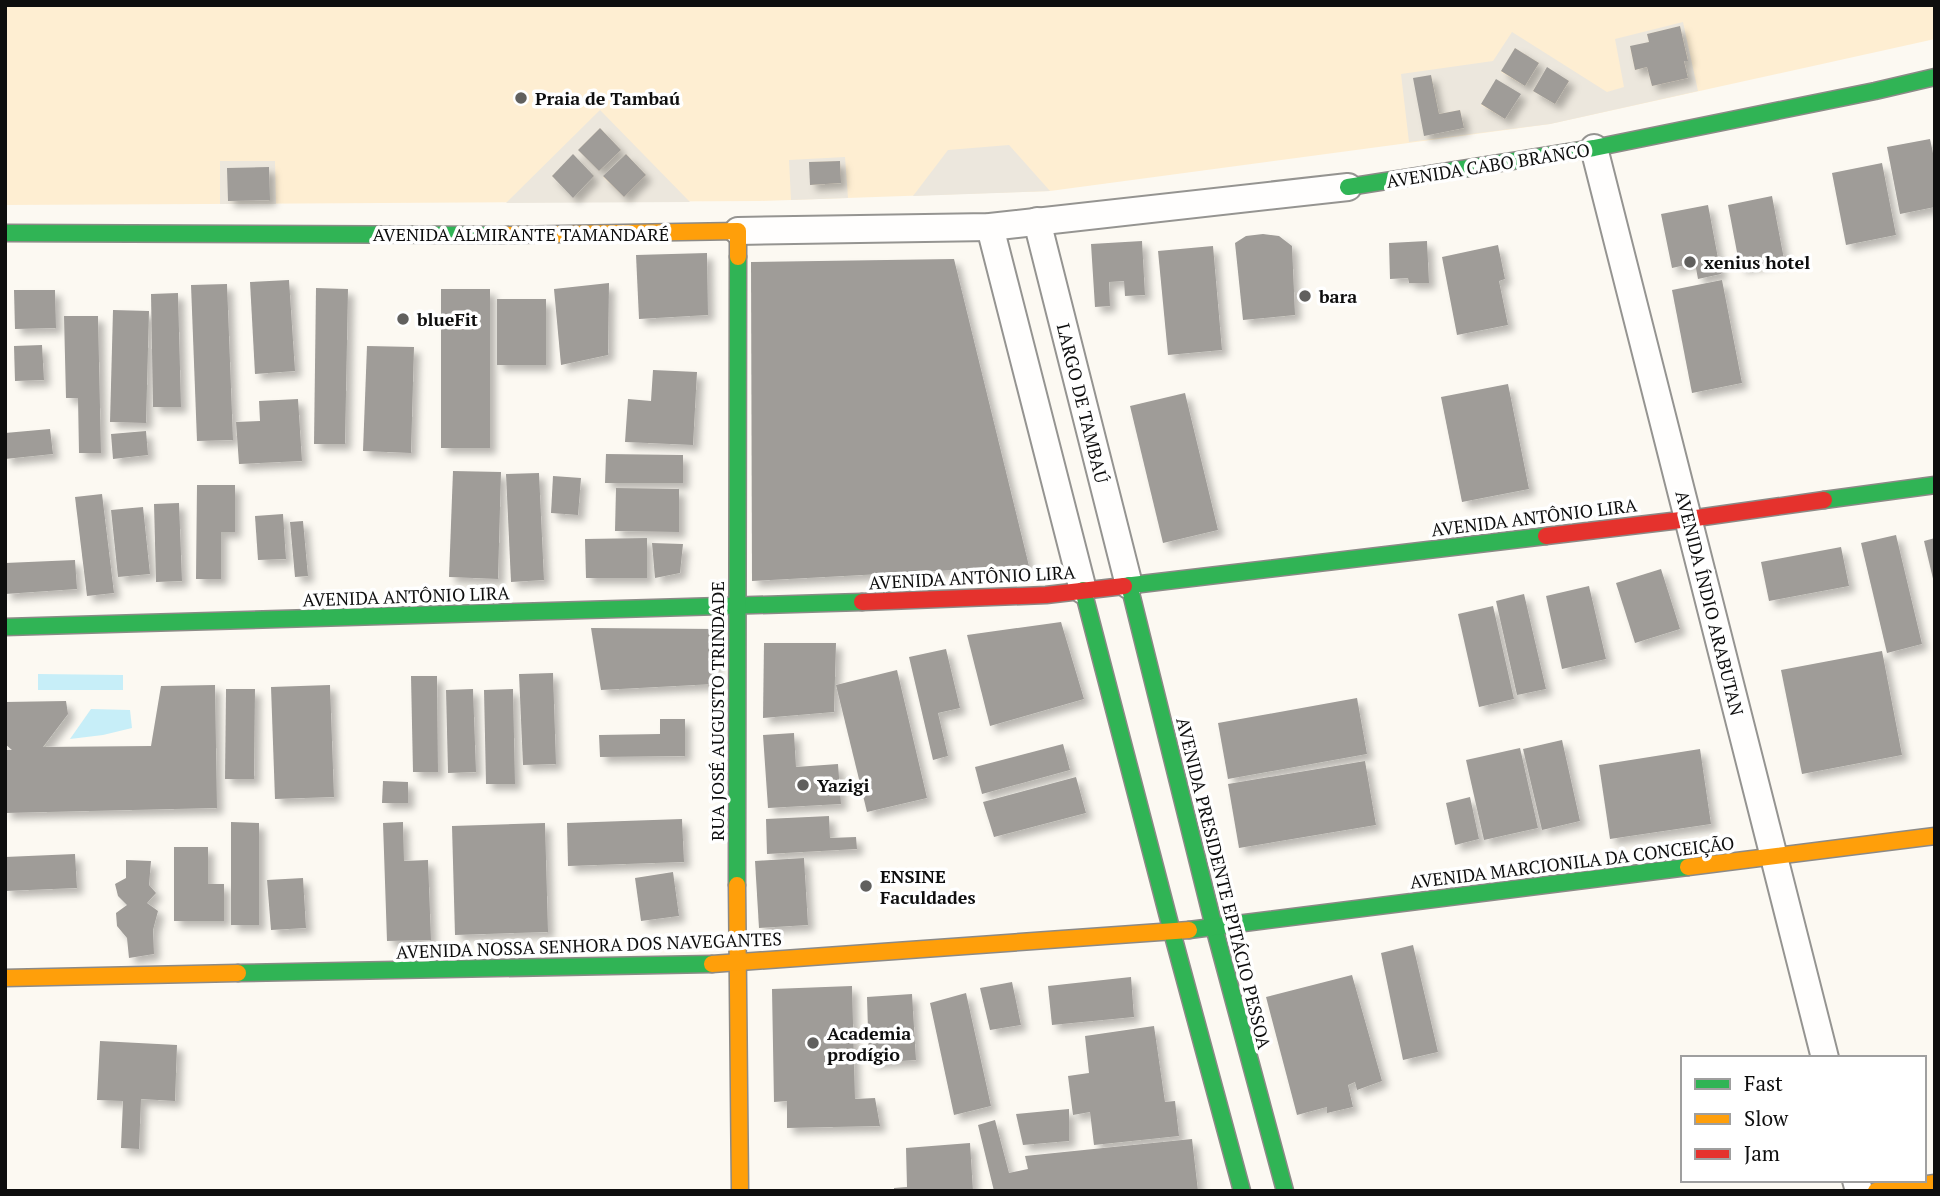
<svg xmlns="http://www.w3.org/2000/svg" width="1940" height="1196" viewBox="0 0 1940 1196" font-family="'PT Serif',serif">
	<style>
		.sand { fill: #feeed2 }
		.plaza { fill: #ece7dd; fill-rule: evenodd }
		.water { fill: #c7eef8 }
		.building { fill: #9f9c98; filter: url(#shadow) }
		.lines { fill: none; stroke-linecap: round; stroke-linejoin: round }
		.street-casing { stroke: #959491; stroke-width: 30 }
		.fast-casing { stroke: #8c8a87; stroke-width: 19 }
		.slow-casing { stroke: #8c8a87; stroke-width: 19 }
		.jam-casing { stroke: #8c8a87; stroke-width: 19 }
		.street { stroke: #fffefd; stroke-width: 26 }
		.fast { stroke: #30b455; stroke-width: 16 }
		.slow { stroke: #ff9f0a; stroke-width: 16 }
		.jam { stroke: #e5322d; stroke-width: 16 }
		.poi-dot { fill: #61605e; stroke: #fff; stroke-width: 2.5 }
		.labels { text-anchor: middle; dominant-baseline: central; stroke-width: 7; stroke-linejoin: round; paint-order: stroke }
		.poi-label { font-size: 18px; font-weight: bold; fill: #0e0e0e; stroke: #fff; text-anchor: start }
		.street-label { font-size: 18px; fill: #0e0e0e; stroke: #fff }
	</style>
	<defs>
		<filter id="shadow"><feDropShadow dx="6" dy="6" stdDeviation="3.5" flood-color="#0004"/></filter>
	</defs>
	<rect width="100%" height="100%" fill="#fcf9f2"/>
	<!-- sand -->
	<polygon class="sand" points="5,5 1935,5 1935,39 1550,124 1050,191 760,201 5,205"/>
	<!-- plaza -->
	<g class="plaza">
		<path d="M1683,22L1698,91L1550,124L1409,142L1401,74L1493,61L1512,32L1607,92L1624,87L1615,39ZM1680,26L1688,60L1684,61L1688,78L1652,86L1647,67L1635,70L1630,47L1649,42L1647,34ZM1515,48L1539,63L1525,86L1501,72ZM1547,68L1569,81L1555,104L1533,91ZM1431,75L1439,114L1460,110L1464,128L1424,135ZM1520,94L1505,119L1481,105V104Z"/>
		<path d="M600,110L690,202L506,203ZM600,128L621,150L599,171L578,150ZM626,154L646,175L624,197L603,177ZM573,155L594,176L573,197L552,176Z"/>
		<polygon points="1009,145 1050,191 913,196 948,150"/>
		<path d="M845,157L848,198L791,200L789,160ZM840,161L841,183L810,185V162Z"/>
		<polygon points="220,161 275,161 276,204 220,204"/>
	</g>
	<!-- water -->
	<g class="water">
		<polygon points="38,674 123,675 123,690 38,690"/>
		<polygon points="91,709 130,710 132,728 103,735 70,739"/>
	</g>
	<!-- building -->
	<g class="building">
		<polygon points="1680,26 1688,61 1684,61 1688,78 1652,86 1647,67 1635,70 1630,46 1649,42 1647,34"/>
		<polygon points="1515,48 1539,63 1525,86 1501,71"/>
		<polygon points="1547,67 1569,81 1555,104 1533,91"/>
		<polygon points="1431,75 1439,114 1460,110 1464,128 1424,136 1413,78"/>
		<polygon points="1496,79 1521,94 1505,119 1481,104"/>
		<polygon points="600,128 621,150 599,171 578,150"/>
		<polygon points="1930,139 1935,163 1935,207 1900,214 1887,147"/>
		<polygon points="573,154 594,176 573,198 552,176"/>
		<polygon points="626,154 646,175 624,197 603,176"/>
		<polygon points="840,161 841,183 810,185 809,162"/>
		<polygon points="1882,163 1896,235 1846,245 1832,173"/>
		<polygon points="269,167 270,200 228,201 227,168"/>
		<polygon points="1772,196 1784,259 1740,268 1728,205"/>
		<polygon points="1708,205 1721,274 1698,279 1695,263 1672,268 1661,214"/>
		<polygon points="1263,234 1279,236 1292,246 1295,315 1243,320 1235,243 1246,236"/>
		<polygon points="1142,241 1145,295 1125,296 1124,281 1109,282 1110,306 1095,307 1091,244"/>
		<polygon points="1427,241 1429,283 1409,283 1408,278 1390,279 1389,243"/>
		<polygon points="1498,245 1505,279 1499,281 1508,325 1457,335 1442,257"/>
		<polygon points="1213,246 1222,350 1168,355 1158,251"/>
		<polygon points="707,253 708,315 639,319 636,255"/>
		<polygon points="954,259 1029,566 752,581 751,262"/>
		<polygon points="289,280 295,371 255,374 250,282"/>
		<polygon points="1722,280 1742,383 1692,393 1672,290"/>
		<polygon points="609,283 608,355 561,365 554,289"/>
		<polygon points="227,284 233,440 197,441 191,285"/>
		<polygon points="316,288 348,289 345,444 314,444"/>
		<rect x="441" y="289" width="49" height="159"/>
		<polygon points="14,290 55,290 56,328 15,329"/>
		<polygon points="178,293 181,407 153,407 151,294"/>
		<rect x="497" y="299" width="49" height="66"/>
		<polygon points="113,310 149,311 146,423 110,422"/>
		<polygon points="64,316 98,316 101,453 79,453 78,398 66,398"/>
		<polygon points="42,345 44,380 15,381 14,346"/>
		<polygon points="367,346 414,347 411,453 363,451"/>
		<polygon points="653,370 697,372 693,445 625,442 628,399 651,401"/>
		<polygon points="1508,384 1529,489 1462,502 1441,397"/>
		<polygon points="1185,393 1218,530 1163,543 1130,406"/>
		<polygon points="298,399 302,461 239,464 236,422 260,421 259,401"/>
		<polygon points="50,429 53,454 5,459 5,433"/>
		<polygon points="146,431 148,455 113,459 111,434"/>
		<polygon points="606,454 683,455 683,483 605,483"/>
		<polygon points="453,471 501,472 498,579 449,577"/>
		<polygon points="539,473 544,580 511,582 506,474"/>
		<polygon points="553,476 581,478 578,515 551,513"/>
		<polygon points="197,485 235,485 235,532 221,532 221,579 196,579"/>
		<polygon points="616,488 679,489 679,532 615,531"/>
		<polygon points="102,494 114,593 87,596 75,497"/>
		<polygon points="179,503 182,581 156,582 154,504"/>
		<polygon points="143,507 150,574 118,577 111,510"/>
		<polygon points="283,514 286,559 258,560 255,516"/>
		<polygon points="303,521 308,576 295,577 290,522"/>
		<polygon points="1896,535 1922,644 1887,653 1861,543"/>
		<polygon points="647,538 647,578 586,578 585,539"/>
		<polygon points="1935,538 1935,582 1934,583 1924,541"/>
		<polygon points="652,543 683,544 680,573 655,578"/>
		<polygon points="1841,547 1849,586 1769,601 1761,562"/>
		<polygon points="75,560 77,589 5,594 5,563"/>
		<polygon points="1661,569 1680,629 1635,643 1616,583"/>
		<polygon points="1589,586 1606,659 1562,669 1546,596"/>
		<polygon points="1524,594 1546,689 1517,695 1496,601"/>
		<polygon points="1493,606 1514,699 1479,707 1458,614"/>
		<polygon points="1061,622 1084,699 990,726 967,635"/>
		<polygon points="591,628 717,629 714,684 601,690"/>
		<polygon points="764,643 836,643 834,712 763,718"/>
		<polygon points="946,649 960,708 938,713 948,756 933,760 909,657"/>
		<polygon points="1882,651 1902,755 1802,774 1781,670"/>
		<polygon points="897,670 927,798 867,812 836,685"/>
		<polygon points="553,673 556,764 523,765 519,674"/>
		<polygon points="411,676 437,676 438,772 413,772"/>
		<polygon points="215,685 217,808 5,813 5,750 12,750 5,744 5,702 66,701 68,714 43,747 151,746 161,686"/>
		<polygon points="330,685 334,797 275,799 271,687"/>
		<polygon points="226,689 255,689 254,779 225,779"/>
		<polygon points="473,689 476,772 448,773 446,690"/>
		<polygon points="513,689 515,784 486,784 484,690"/>
		<polygon points="1357,698 1367,754 1228,779 1218,723"/>
		<polygon points="660,719 685,719 685,756 600,757 599,735 660,734"/>
		<polygon points="794,733 796,767 838,764 841,804 768,808 763,735"/>
		<polygon points="1562,740 1580,821 1542,830 1523,749"/>
		<polygon points="1063,744 1070,770 982,794 975,767"/>
		<polygon points="1520,748 1538,828 1484,840 1466,760"/>
		<polygon points="1700,749 1711,824 1610,839 1599,765"/>
		<polygon points="1365,761 1376,825 1239,848 1228,784"/>
		<polygon points="1076,777 1086,813 994,837 983,802"/>
		<polygon points="383,781 408,782 408,803 382,803"/>
		<polygon points="1470,797 1479,839 1455,845 1446,803"/>
		<polygon points="829,816 830,838 856,837 857,849 767,854 766,819"/>
		<polygon points="682,819 684,862 568,866 567,823"/>
		<polygon points="231,822 259,823 259,925 231,925"/>
		<polygon points="403,822 404,861 428,860 431,940 387,941 383,823"/>
		<polygon points="545,823 548,932 455,935 452,826"/>
		<polygon points="174,847 208,847 208,884 224,884 224,921 174,921"/>
		<polygon points="75,854 77,888 5,891 5,857"/>
		<polygon points="804,858 808,925 759,928 755,861"/>
		<polygon points="126,860 151,861 149,885 156,893 147,903 158,911 153,930 154,954 129,958 127,938 117,926 116,913 127,905 118,896 115,884 126,878"/>
		<polygon points="673,872 679,916 641,921 635,878"/>
		<polygon points="303,878 306,928 271,930 267,880"/>
		<polygon points="1413,945 1438,1052 1403,1060 1381,953"/>
		<polygon points="1352,975 1382,1081 1357,1090 1355,1082 1348,1085 1353,1107 1327,1113 1327,1107 1297,1115 1266,997"/>
		<polygon points="1131,977 1134,1017 1052,1025 1048,986"/>
		<polygon points="1012,982 1021,1025 990,1030 980,988"/>
		<polygon points="852,986 855,1099 875,1098 880,1126 787,1128 787,1101 774,1102 772,989"/>
		<polygon points="966,993 991,1106 954,1115 930,1003"/>
		<polygon points="912,994 916,1060 869,1063 867,997"/>
		<polygon points="1154,1026 1165,1102 1175,1101 1179,1136 1094,1145 1090,1112 1073,1115 1068,1076 1089,1073 1085,1036"/>
		<polygon points="100,1041 177,1045 175,1101 141,1099 139,1149 121,1148 123,1101 97,1100"/>
		<polygon points="1069,1109 1069,1141 1023,1145 1016,1114"/>
		<polygon points="995,1120 1009,1173 1028,1169 1025,1156 1192,1139 1198,1191 994,1191 978,1125"/>
		<polygon points="970,1143 973,1191 894,1191 894,1188 907,1187 906,1148"/>
	</g>
	<g class="lines">
		<!-- street casing -->
		<g class="street-casing">
			<g id="street">
				<polyline points="1594,148 1825,1058"/>
				<polyline points="1037,221 1129,585"/>
				<polyline points="990,227 1083,590"/>
				<polyline points="738,231 990,227 1348,187"/>
				<polyline points="1856,1180 1859,1191"/>
			</g>
		</g>
		<!-- fast casing -->
		<g class="fast-casing">
			<g id="fast">
				<polyline points="1348,187 1594,148 1875,91 1935,77"/>
				<polyline points="5,233 501,235"/>
				<polyline points="1824,500 1935,485"/>
				<polyline points="1129,585 1214,927"/>
				<polyline points="1124,586 1546,536"/>
				<polyline points="1083,590 1172,932"/>
				<polyline points="5,627 862,602"/>
				<polyline points="737,885 738,257"/>
				<polyline points="1214,927 1285,1191"/>
				<polyline points="1189,930 1688,867"/>
				<polyline points="1172,932 1242,1191"/>
				<polyline points="238,973 712,964"/>
			</g>
		</g>
		<!-- slow casing -->
		<g class="slow-casing">
			<g id="slow">
				<polyline points="501,235 738,231 738,257"/>
				<polyline points="1688,867 1935,836"/>
				<polyline points="737,885 740,1191"/>
				<polyline points="712,964 1189,930"/>
				<polyline points="5,978 238,973"/>
				<polyline points="1876,1191 1935,1183"/>
			</g>
		</g>
		<!-- jam casing -->
		<g class="jam-casing">
			<g id="jam">
				<polyline points="1546,536 1689,519 1824,500"/>
				<polyline points="862,602 1046,595 1124,586"/>
			</g>
		</g>
		<!-- street -->
		<use href="#street" class="street"/>
		<!-- fast -->
		<use href="#fast" class="fast"/>
		<!-- slow -->
		<use href="#slow" class="slow"/>
		<!-- jam -->
		<use href="#jam" class="jam"/>
	</g>
	<!-- markers -->
	<g class="poi-dot">
		<circle cx="521" cy="98" r="7"/>
		<circle cx="1690" cy="262" r="7"/>
		<circle cx="1305" cy="296" r="7"/>
		<circle cx="403" cy="319" r="7"/>
		<circle cx="803" cy="785" r="7"/>
		<circle cx="866" cy="886" r="7"/>
		<circle cx="813" cy="1043" r="7"/>
	</g>
	<g class="labels">
		<!-- poi labels -->
		<g class="poi-label">
			<text x="535" y="98">Praia de Tambaú</text>
			<text x="1704" y="262">xenius hotel</text>
			<text x="1319" y="296">bara</text>
			<text x="417" y="319">blueFit</text>
			<text x="817" y="785">Yazigi</text>
			<text x="880" y="876">ENSINE<tspan x="880" dy="21">Faculdades</tspan></text>
			<text x="827" y="1033">Academia<tspan x="827" dy="21">prodígio</tspan></text>
		</g>
		<!-- street labels -->
		<g class="street-label">
			<text transform="translate(1488 165) rotate(-9)">AVENIDA CABO BRANCO</text>
			<text x="521" y="234">AVENIDA ALMIRANTE TAMANDARÉ</text>
			<text transform="translate(1083 403) rotate(76)">LARGO DE TAMBAÚ</text>
			<text transform="translate(1534 517) rotate(-7)">AVENIDA ANTÔNIO LIRA</text>
			<text transform="translate(972 577) rotate(-3)">AVENIDA ANTÔNIO LIRA</text>
			<text transform="translate(406 596) rotate(-2)">AVENIDA ANTÔNIO LIRA</text>
			<text transform="translate(1710 603) rotate(76)">AVENIDA ÍNDIO ARABUTAN</text>
			<text transform="translate(717 711) rotate(-90)">RUA JOSÉ AUGUSTO TRINDADE</text>
			<text transform="translate(1572 862) rotate(-7)">AVENIDA MARCIONILA DA CONCEIÇÃO</text>
			<text transform="translate(1224 883) rotate(76)">AVENIDA PRESIDENTE EPITÁCIO PESSOA</text>
			<text transform="translate(589 945) rotate(-2)">AVENIDA NOSSA SENHORA DOS NAVEGANTES</text>
		</g>
	</g>
	<!-- border -->
	<rect width="1940" height="1196" fill="none" stroke="#0e0e0e" stroke-width="14"/>
	<!-- legend -->
	<rect x="1681" y="1056" width="245" height="126" fill="#ffffff" stroke="#9f9f9f" stroke-width="2"/>
	<rect x="1695" y="1079" width="35" height="10" fill="#30b455" stroke="#9f9f9f" stroke-width="2"/>
	<text x="1744" y="1091" font-size="21" fill="#0e0e0e">Fast</text>
	<rect x="1695" y="1114" width="35" height="10" fill="#ff9f0a" stroke="#9f9f9f" stroke-width="2"/>
	<text x="1744" y="1126" font-size="21" fill="#0e0e0e">Slow</text>
	<rect x="1695" y="1149" width="35" height="10" fill="#e5322d" stroke="#9f9f9f" stroke-width="2"/>
	<text x="1744" y="1161" font-size="21" fill="#0e0e0e">Jam</text>
</svg>
